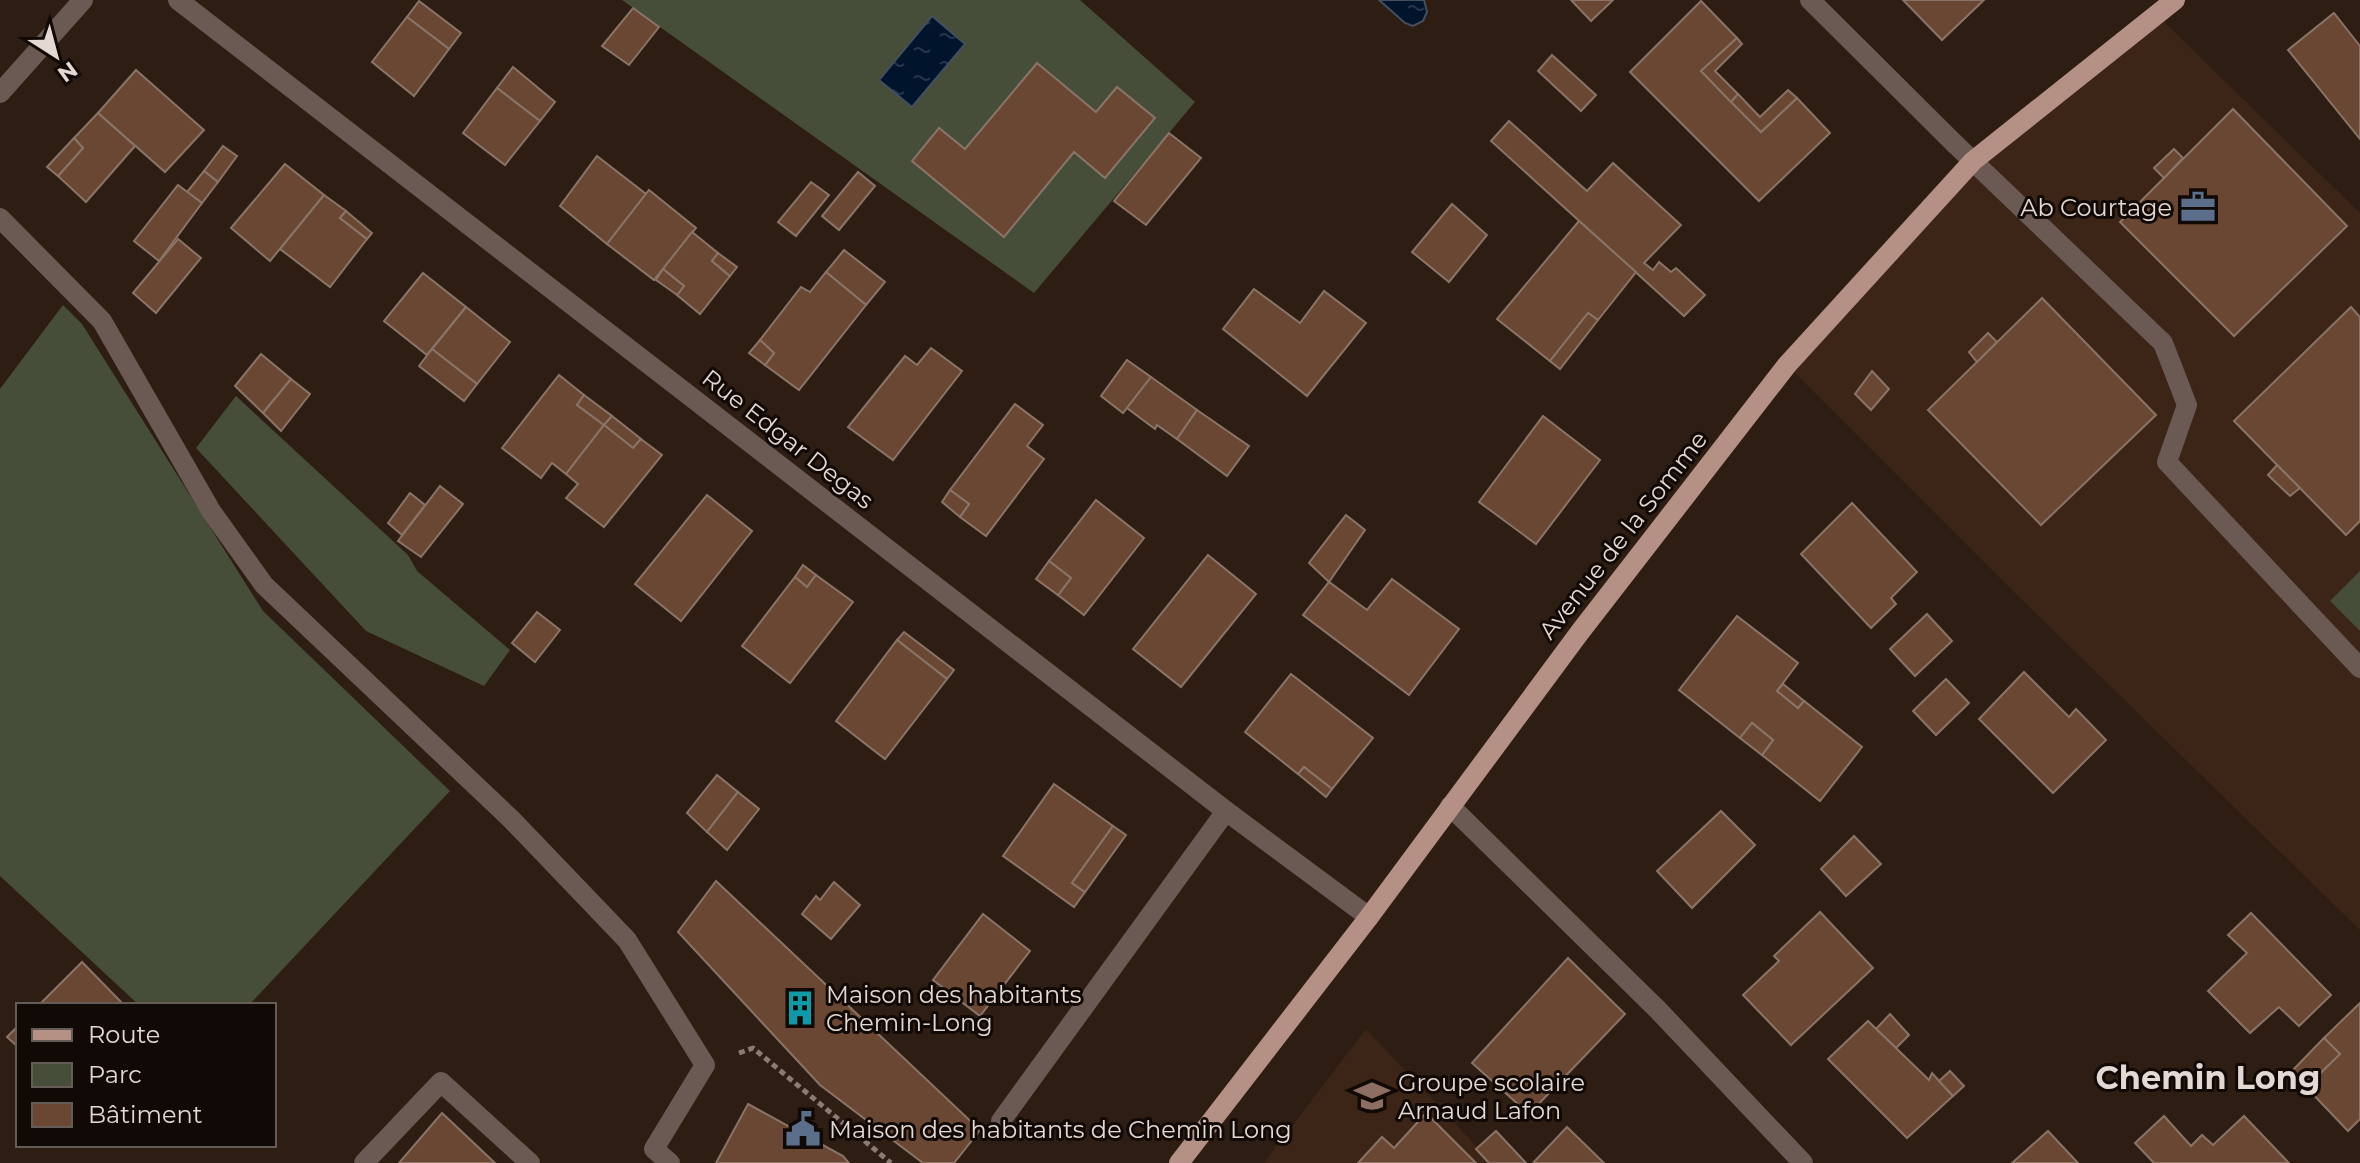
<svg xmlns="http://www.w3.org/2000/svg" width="2360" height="1163" viewBox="0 0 2360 1163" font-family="Montserrat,sans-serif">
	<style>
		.built { fill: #3c2517 }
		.green { fill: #464e39 }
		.water { fill: url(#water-ripples); stroke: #444f5e; stroke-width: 2 }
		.building { fill: #694733; stroke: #8a7468; stroke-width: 2 }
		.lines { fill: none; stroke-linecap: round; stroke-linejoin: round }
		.path { stroke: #8a7c74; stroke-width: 5; stroke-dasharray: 6 4; stroke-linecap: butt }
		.minor { stroke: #6b5953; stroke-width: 20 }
		.major { stroke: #b59084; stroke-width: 20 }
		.labels { text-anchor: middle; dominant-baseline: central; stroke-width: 6; stroke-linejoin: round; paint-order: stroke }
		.poi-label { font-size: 24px; fill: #e4d8d2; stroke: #110906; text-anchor: start }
		.street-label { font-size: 24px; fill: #e4d8d2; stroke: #110906 }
		.district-label { font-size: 32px; font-weight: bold; fill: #e4d8d2; stroke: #110906 }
	</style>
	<defs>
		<pattern id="water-ripples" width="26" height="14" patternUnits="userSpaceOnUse" patternTransform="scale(2)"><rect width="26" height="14" fill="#00142c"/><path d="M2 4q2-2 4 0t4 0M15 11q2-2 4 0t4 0" fill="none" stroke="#25354a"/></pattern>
	</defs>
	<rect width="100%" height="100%" fill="#2e1d13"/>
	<!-- built -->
	<g class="built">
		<polygon points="2156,14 2360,213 2360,571 2330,601 2360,631 2360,930 2019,597 1787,365 1973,162"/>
		<polygon points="1366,1029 1492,1163 1264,1163"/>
	</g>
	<!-- green -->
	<g class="green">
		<polygon points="622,0 1080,0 1195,102 1034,293"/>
		<polygon points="63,305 82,324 263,611 450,791 249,1005 139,1005 0,876 0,389"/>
		<polygon points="236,396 408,555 417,571 510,650 484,686 366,631 196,448"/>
		<polygon points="2360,571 2360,631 2330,601"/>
	</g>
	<!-- water -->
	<g class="water">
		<polygon points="1379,0 1424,0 1427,12 1423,21 1413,26 1405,23"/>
		<polygon points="932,16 965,44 912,107 879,80"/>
	</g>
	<!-- building -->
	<g class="building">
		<polygon points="1571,0 1613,0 1591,21"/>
		<polygon points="1903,0 1984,0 1942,40"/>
		<polygon points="419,1 461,33 449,49 407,17"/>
		<polygon points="1701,1 1737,38 1701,71 1761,132 1797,98 1830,133 1759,201 1630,72"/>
		<polygon points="633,8 659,27 629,65 602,46"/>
		<polygon points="2334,13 2360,46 2360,139 2288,50"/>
		<polygon points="407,17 449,49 414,96 372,62"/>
		<polygon points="1737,38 1742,44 1715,71 1738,94 1731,102 1701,71"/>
		<polygon points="1552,55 1596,95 1581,111 1538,71"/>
		<polygon points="1037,63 1096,112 1117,87 1155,118 1105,178 1074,152 1004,237 912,161 939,128 965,149"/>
		<polygon points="513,67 555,102 540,121 497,88"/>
		<polygon points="136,70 204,130 165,172 98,113"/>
		<polygon points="497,88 540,121 505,165 463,133"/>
		<polygon points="1788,90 1797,98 1761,132 1731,102 1738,94 1760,117"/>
		<polygon points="2233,109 2347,226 2234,336 2120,222"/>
		<polygon points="98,113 135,146 86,202 58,176 83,148 74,138"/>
		<polygon points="1509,121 1587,191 1613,163 1681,225 1644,263 1653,270 1659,262 1671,272 1676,268 1705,295 1684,316 1491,141"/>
		<polygon points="1169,133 1201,158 1146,225 1114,201"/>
		<polygon points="74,138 83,148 58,176 47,167"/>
		<polygon points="223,146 237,156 218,182 204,171"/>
		<polygon points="2174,149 2183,158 2164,178 2154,168"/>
		<polygon points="597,156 646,194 607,244 560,206"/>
		<polygon points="285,164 324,195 270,261 231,228"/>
		<polygon points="204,171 218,182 202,203 187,192"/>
		<polygon points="858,172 875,186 839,230 822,216"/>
		<polygon points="811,182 829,195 796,236 778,222"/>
		<polygon points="178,185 202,203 159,261 134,241"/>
		<polygon points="649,190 696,228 654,280 607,244"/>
		<polygon points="324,195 346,211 340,218 367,239 330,287 280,249"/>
		<polygon points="1452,204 1487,235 1449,282 1412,252"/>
		<polygon points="346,211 372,233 367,239 340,218"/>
		<polygon points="1579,221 1636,272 1598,320 1588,313 1550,361 1497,319"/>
		<polygon points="692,232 718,253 712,261 730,276 700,314 677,295 684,286 663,269"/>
		<polygon points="178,239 201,258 156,313 133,293"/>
		<polygon points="844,250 885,282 866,305 826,272"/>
		<polygon points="718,253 737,267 730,276 712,261"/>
		<polygon points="663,269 684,286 677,295 656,280"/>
		<polygon points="826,272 866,305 799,390 765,365 774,353 760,340 801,287 810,292"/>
		<polygon points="423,273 466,307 427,355 384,321"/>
		<polygon points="1254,289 1300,323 1324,291 1366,323 1307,396 1223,329"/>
		<polygon points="2042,298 2156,415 2041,525 1928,410"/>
		<polygon points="466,307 510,342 477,384 432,349"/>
		<polygon points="2351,307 2360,317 2360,521 2346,535 2234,421"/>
		<polygon points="1588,313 1598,320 1560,369 1550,361"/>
		<polygon points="1988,333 1997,342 1977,362 1969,352"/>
		<polygon points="760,340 774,353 765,365 749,353"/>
		<polygon points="931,348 962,371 893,460 848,427 905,356 917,365"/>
		<polygon points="432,349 477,384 464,401 419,366"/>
		<polygon points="261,354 291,379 263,413 235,386"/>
		<polygon points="1127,360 1151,377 1123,413 1101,396"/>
		<polygon points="1872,371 1889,389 1871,410 1855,394"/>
		<polygon points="559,375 584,395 577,405 604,425 566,474 552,463 541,478 502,448"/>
		<polygon points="1151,377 1197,410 1177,439 1157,425 1155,429 1127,408"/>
		<polygon points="291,379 310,394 281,431 263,413"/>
		<polygon points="584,395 612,416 604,425 577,405"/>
		<polygon points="1015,404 1043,425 1027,446 1044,459 986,536 960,517 969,504 950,490"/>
		<polygon points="1197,410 1249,446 1227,476 1177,439"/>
		<polygon points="612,416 641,439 633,448 604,425"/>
		<polygon points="1543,416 1600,460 1536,544 1479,502"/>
		<polygon points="604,425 633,448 641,439 662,455 604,527 566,498 578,484 566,474"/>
		<polygon points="2277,465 2300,488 2290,496 2268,475"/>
		<polygon points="440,486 463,504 421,557 398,541"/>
		<polygon points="950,490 969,504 960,517 942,502"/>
		<polygon points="410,493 425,505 402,535 388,523"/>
		<polygon points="707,495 752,531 681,621 635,584"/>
		<polygon points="1096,500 1144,538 1084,615 1058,595 1071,578 1049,561"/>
		<polygon points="1852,503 1917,572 1891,598 1896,604 1871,628 1801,554"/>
		<polygon points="1346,515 1365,530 1329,582 1309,563"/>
		<polygon points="1208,555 1256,594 1181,687 1133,649"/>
		<polygon points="1049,561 1071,578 1058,595 1036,579"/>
		<polygon points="803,565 816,575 807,587 795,577"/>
		<polygon points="816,575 853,602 790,683 742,646 795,577 807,587"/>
		<polygon points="1392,579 1459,629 1409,695 1303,615 1329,582 1367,610"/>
		<polygon points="537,612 560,630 535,662 512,643"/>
		<polygon points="1927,614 1952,641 1915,676 1890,649"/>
		<polygon points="1737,616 1798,663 1777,691 1798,708 1804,701 1862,747 1820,801 1762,755 1773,740 1752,723 1740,738 1679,690"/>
		<polygon points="904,632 954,670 947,679 897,640"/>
		<polygon points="897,640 947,679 885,759 836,721"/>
		<polygon points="2024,672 2069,717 2076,709 2106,740 2053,793 1979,719"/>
		<polygon points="1291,674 1373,738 1332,789 1304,767 1298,774 1245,732"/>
		<polygon points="1946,679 1969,703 1936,735 1913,711"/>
		<polygon points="1783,684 1804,701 1798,708 1777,691"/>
		<polygon points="1752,723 1773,740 1762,755 1740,738"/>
		<polygon points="1304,767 1332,789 1326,797 1298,774"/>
		<polygon points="717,775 738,792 707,832 687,813"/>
		<polygon points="1054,784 1113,826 1072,883 1085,892 1074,907 1003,856"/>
		<polygon points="738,792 759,809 727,850 707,832"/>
		<polygon points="1721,811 1755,845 1692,908 1657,871"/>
		<polygon points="1113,826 1126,835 1085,892 1072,883"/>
		<polygon points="1854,836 1881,864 1846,896 1821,869"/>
		<polygon points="716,881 980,1130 954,1163 923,1163 820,1085 678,932"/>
		<polygon points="834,882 860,905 831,939 802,914 816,896 820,900"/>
		<polygon points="1820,912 1873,968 1791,1045 1743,995 1779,961 1774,956"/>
		<polygon points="2251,913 2331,995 2299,1026 2279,1007 2250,1033 2208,991 2247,953 2228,935"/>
		<polygon points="983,914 1030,951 980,1016 933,980"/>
		<polygon points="1568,958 1625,1014 1529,1114 1472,1063"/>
		<polygon points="82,962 124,1005 39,1005"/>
		<polygon points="2360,1003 2360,1119 2348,1131 2306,1087 2340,1054 2324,1038"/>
		<polygon points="1890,1014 1909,1035 1896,1048 1876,1029"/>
		<polygon points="1868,1021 1929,1080 1932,1073 1953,1096 1907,1138 1828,1059"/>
		<polygon points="18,1026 18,1047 7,1037"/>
		<polygon points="2324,1038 2340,1054 2306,1087 2291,1072"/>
		<polygon points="1950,1071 1964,1086 1953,1096 1939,1081"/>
		<polygon points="748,1104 843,1156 849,1163 716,1163"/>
		<polygon points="442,1113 495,1163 399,1163"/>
		<polygon points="1426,1113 1476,1163 1358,1163 1382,1137 1394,1148"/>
		<polygon points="2164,1116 2191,1146 2202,1135 2213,1145 2244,1116 2289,1163 2154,1163 2135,1143"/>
		<polygon points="1567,1127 1604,1163 1533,1163"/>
		<polygon points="1496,1131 1526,1163 1489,1163 1476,1149"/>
		<polygon points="2048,1131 2078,1163 2012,1163"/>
	</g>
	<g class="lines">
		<!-- path -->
		<polyline class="path" points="739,1053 753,1048 891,1163"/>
		<!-- minor -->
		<g class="minor">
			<polyline points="178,0 1226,811 1369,917"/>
			<polyline points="1810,0 1956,145 2163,343 2187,405 2167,462 2360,668"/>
			<polyline points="0,93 83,0"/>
			<polyline points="0,218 102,321 211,511 264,585 511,819 627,940 705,1065 654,1149 670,1163"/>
			<polyline points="1450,806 1659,1011 1803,1163"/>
			<polyline points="1001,1121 1226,811"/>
			<polyline points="364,1163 441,1082 530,1163"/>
		</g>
		<!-- major -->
		<polyline class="major" points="1179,1163 1369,917 1580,632 1787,365 1973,161 2175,0"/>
	</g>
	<!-- icons -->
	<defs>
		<g id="office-bare" transform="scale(2.76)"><path d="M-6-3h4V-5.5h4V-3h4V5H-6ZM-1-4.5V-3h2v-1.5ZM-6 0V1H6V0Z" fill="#5c6f8a" stroke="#110906" stroke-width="2.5" paint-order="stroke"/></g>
		<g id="building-bare" transform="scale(2.76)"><path d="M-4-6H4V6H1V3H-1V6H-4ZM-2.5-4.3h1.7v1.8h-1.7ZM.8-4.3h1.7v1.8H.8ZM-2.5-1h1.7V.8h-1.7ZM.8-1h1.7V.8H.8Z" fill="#0f9aa8" stroke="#110906" stroke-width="2.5" paint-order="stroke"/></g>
		<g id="school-bare" transform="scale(2.76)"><path d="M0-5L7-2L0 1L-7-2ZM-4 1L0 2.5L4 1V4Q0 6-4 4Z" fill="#8d6e63" stroke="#110906" stroke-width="2.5" paint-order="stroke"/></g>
		<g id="civic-bare" transform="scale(2.76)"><path d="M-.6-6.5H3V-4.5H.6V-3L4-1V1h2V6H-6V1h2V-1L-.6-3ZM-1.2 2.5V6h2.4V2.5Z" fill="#5c6f8a" stroke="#110906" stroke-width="2.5" paint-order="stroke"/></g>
	</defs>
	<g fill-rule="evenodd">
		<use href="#office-bare" x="2198" y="207"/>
		<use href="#building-bare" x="800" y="1008"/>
		<use href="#school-bare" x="1372" y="1096"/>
		<use href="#civic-bare" x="803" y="1129"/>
	</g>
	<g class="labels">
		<!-- poi labels -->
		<g class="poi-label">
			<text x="2172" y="207" text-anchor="end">Ab Courtage</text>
			<text x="826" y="994">Maison des habitants<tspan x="826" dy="28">Chemin-Long</tspan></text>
			<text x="1398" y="1082">Groupe scolaire<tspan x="1398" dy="28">Arnaud Lafon</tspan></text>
			<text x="829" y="1129">Maison des habitants de Chemin Long</text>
		</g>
		<!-- street labels -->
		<g class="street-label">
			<text transform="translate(788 439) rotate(38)">Rue Edgar Degas</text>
			<text transform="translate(1623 535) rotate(-52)">Avenue de la Somme</text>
		</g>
		<!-- district labels -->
		<g class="district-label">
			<text x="2208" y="1077">Chemin Long</text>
		</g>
	</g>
	<!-- legend -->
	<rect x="16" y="1003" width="260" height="144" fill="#110906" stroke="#655c58" stroke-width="2"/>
	<rect x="32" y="1029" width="40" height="12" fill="#b59084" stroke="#655c58" stroke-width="2"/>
	<text x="88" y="1043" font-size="24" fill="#e4d8d2">Route</text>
	<rect x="32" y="1063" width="40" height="24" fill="#464e39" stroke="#655c58" stroke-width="2"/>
	<text x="88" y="1083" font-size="24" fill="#e4d8d2">Parc</text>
	<rect x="32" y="1103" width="40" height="24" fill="#694733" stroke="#655c58" stroke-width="2"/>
	<text x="88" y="1123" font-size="24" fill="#e4d8d2">Bâtiment</text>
	<!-- north arrow -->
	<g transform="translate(56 56) rotate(144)" stroke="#110906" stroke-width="6" paint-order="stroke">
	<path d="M0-6L14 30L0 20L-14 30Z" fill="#e4d8d2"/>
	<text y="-12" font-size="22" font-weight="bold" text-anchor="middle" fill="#e4d8d2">N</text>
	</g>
</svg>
